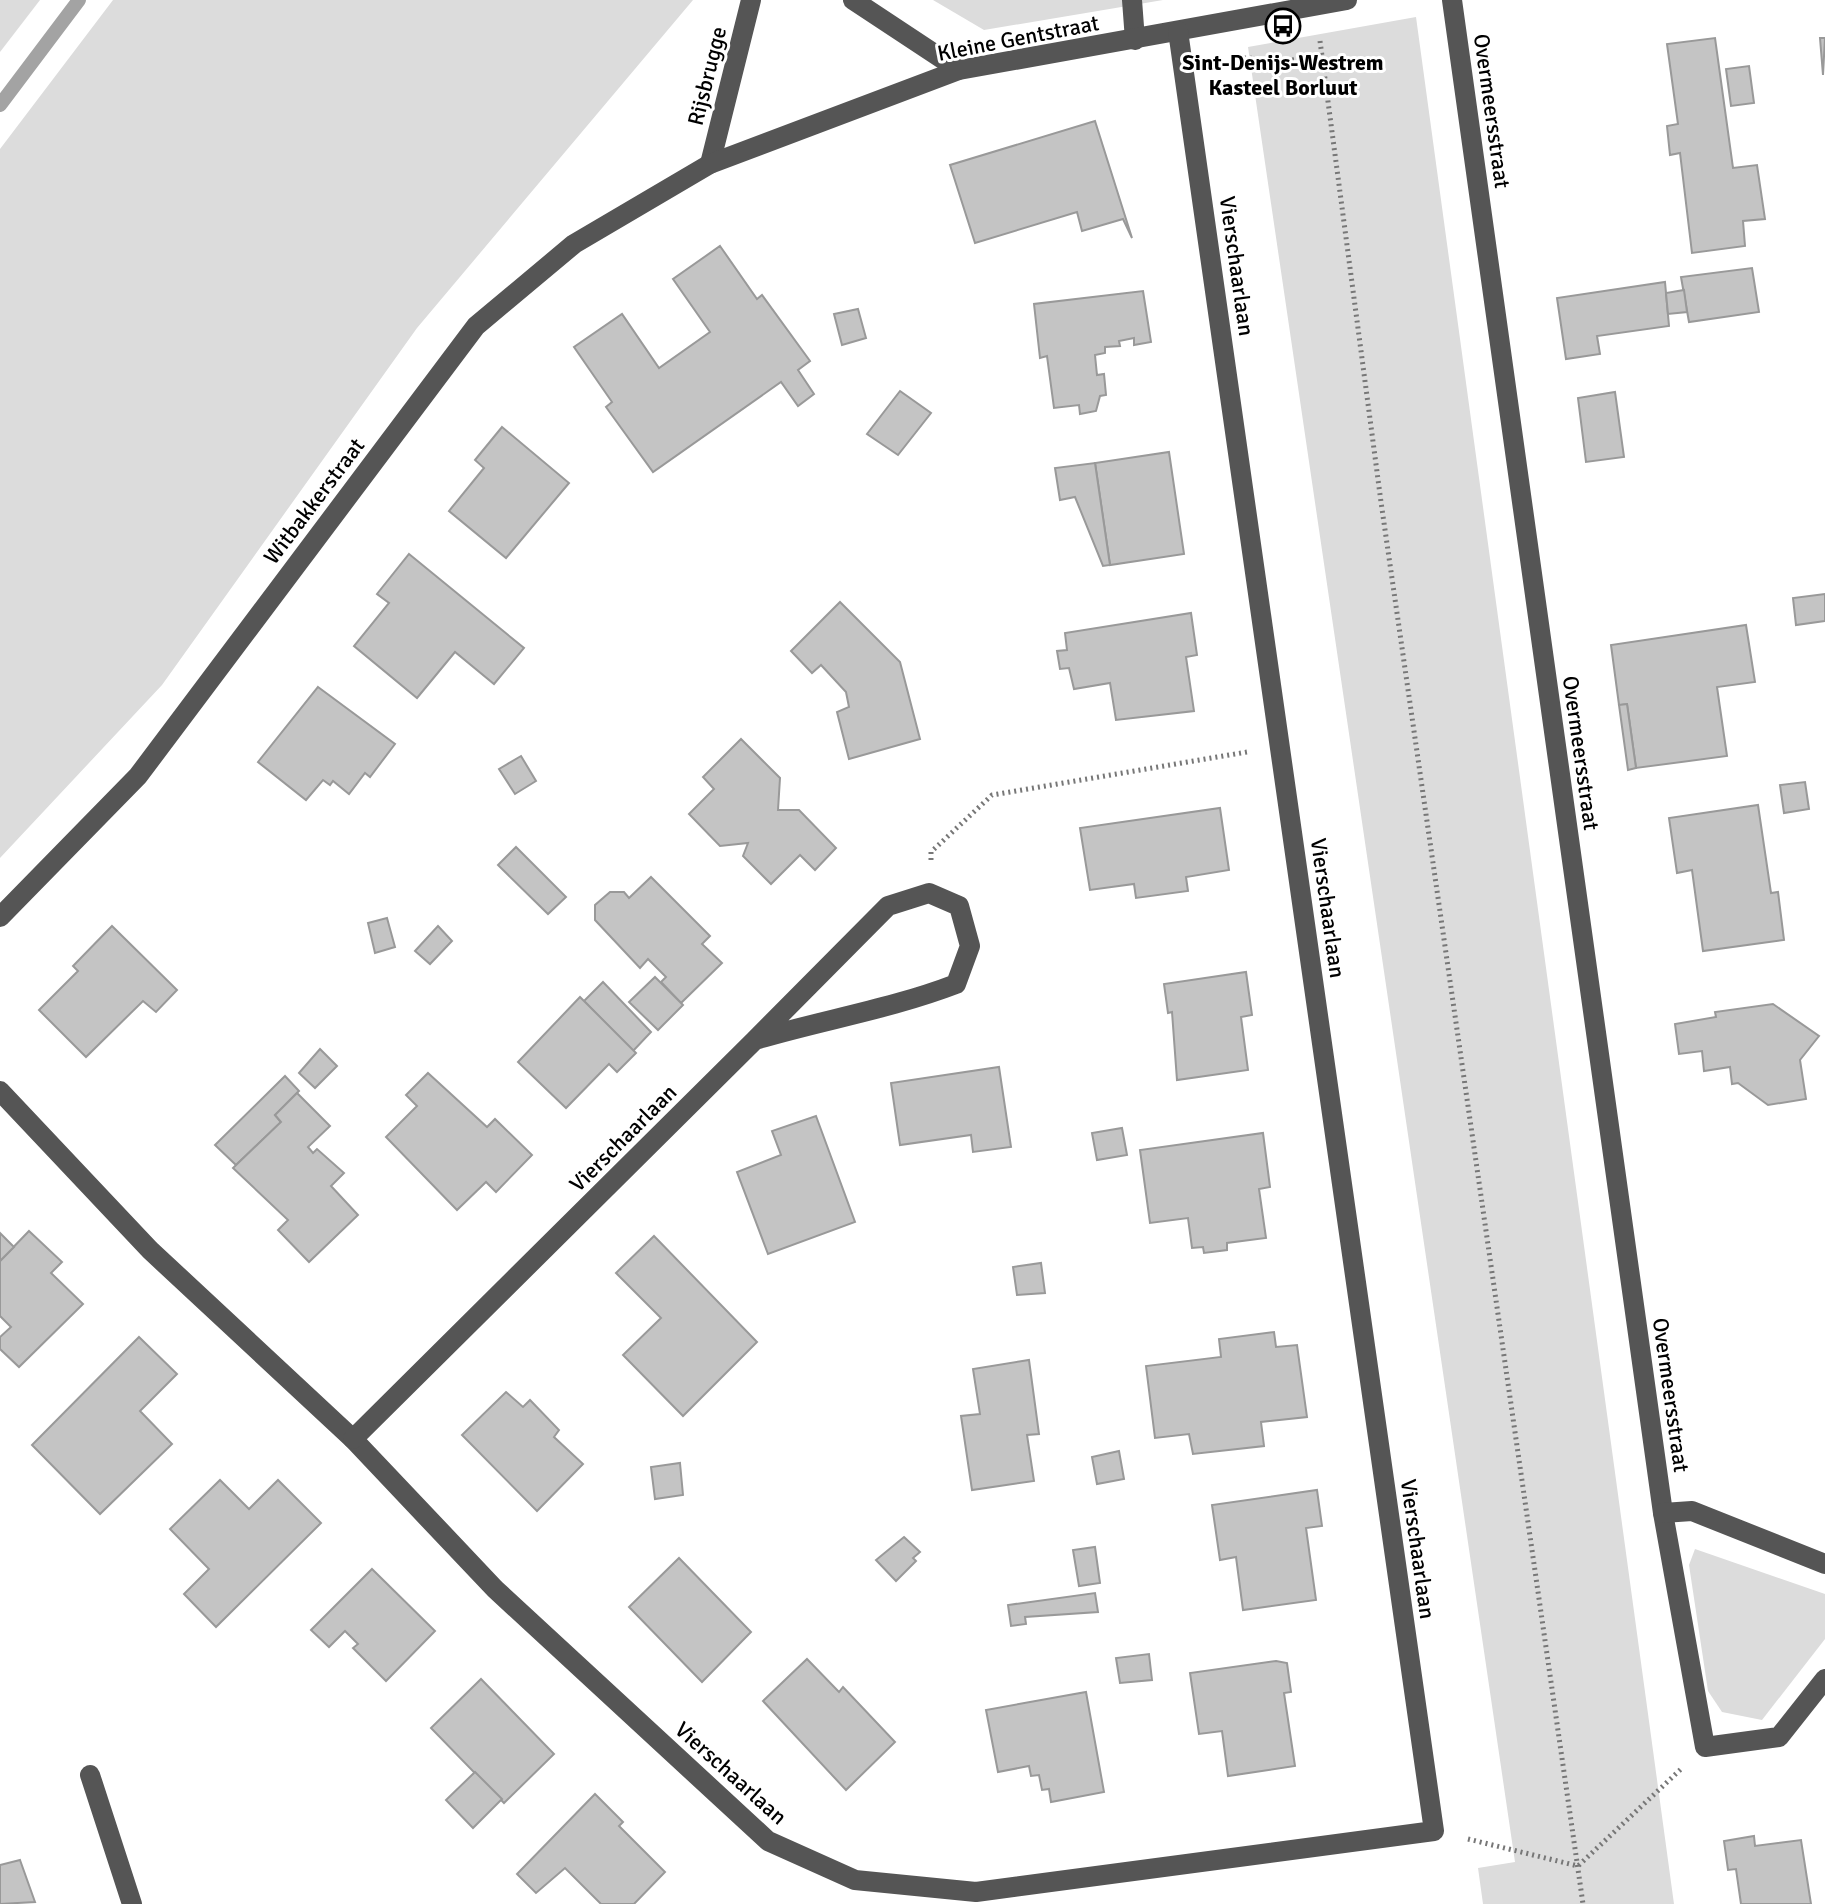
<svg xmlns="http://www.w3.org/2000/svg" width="1825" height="1904" viewBox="0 0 1825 1904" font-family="Signika,sans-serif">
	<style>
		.green { fill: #dcdcdc }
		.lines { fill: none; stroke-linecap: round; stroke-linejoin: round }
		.stream { stroke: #a3a3a3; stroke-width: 14 }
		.building { fill: #c4c4c4; stroke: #999; stroke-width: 2 }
		.path { stroke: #777; stroke-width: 5; stroke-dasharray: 2 4; stroke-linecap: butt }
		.minor { stroke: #555; stroke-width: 20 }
		.labels { text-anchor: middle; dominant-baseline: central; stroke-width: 6; stroke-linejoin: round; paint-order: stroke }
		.street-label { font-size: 22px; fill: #000; stroke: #fff }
		.poi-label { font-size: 22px; font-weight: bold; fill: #000; stroke: #fff }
	</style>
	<rect width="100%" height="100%" fill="#fff"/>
	<!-- green -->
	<g class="green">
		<polygon points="0,0 40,0 0,52"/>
		<polygon points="113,0 693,0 417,328 162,685 0,858 0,149"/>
		<polygon points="933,0 1163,0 984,30"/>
		<polygon points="1416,17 1674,1904 1483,1904 1478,1868 1515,1862 1248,47"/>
		<polygon points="1695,1549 1825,1594 1825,1639 1762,1720 1722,1712 1708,1691 1689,1565"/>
	</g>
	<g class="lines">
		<!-- stream -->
		<polyline class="stream" points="0,105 79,0"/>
	</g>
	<!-- building -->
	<g class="building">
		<polygon points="1715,38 1733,168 1757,165 1765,219 1743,221 1745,246 1692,253 1680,153 1670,155 1667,126 1678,124 1667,44"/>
		<polygon points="1820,38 1825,38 1823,75"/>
		<polygon points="1749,66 1754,103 1731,106 1726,69"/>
		<polygon points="1095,121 1132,238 1123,219 1082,231 1077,212 975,243 950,165"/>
		<polygon points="720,246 757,299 762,295 810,361 798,370 814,394 798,406 781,382 653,472 606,407 612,402 574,347 622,314 659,368 710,332 673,279"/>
		<polygon points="1752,268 1759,312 1689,322 1681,277"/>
		<polygon points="1665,282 1669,326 1597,336 1600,354 1566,359 1557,298"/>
		<polygon points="1684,290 1687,312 1668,314 1666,293"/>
		<polygon points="1143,291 1151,342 1134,345 1134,338 1119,341 1120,346 1105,347 1105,353 1095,355 1097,375 1104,374 1106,395 1100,396 1096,411 1080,414 1079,405 1054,408 1047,356 1040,358 1034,304"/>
		<polygon points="858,309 866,338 842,345 834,314"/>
		<polygon points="900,391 931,413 898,455 867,434"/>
		<polygon points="1615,392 1624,457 1586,462 1578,398"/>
		<polygon points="502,427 569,483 506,558 449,511 484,468 475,460"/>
		<polygon points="1169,452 1184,554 1110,565 1095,463"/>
		<polygon points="1095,463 1110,565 1103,566 1075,497 1060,500 1055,468"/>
		<polygon points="409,554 524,648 494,684 455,652 417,698 354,646 389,603 377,594"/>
		<polygon points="1825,594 1825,621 1796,625 1793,598"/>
		<polygon points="840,602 900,662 920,739 849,759 837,712 849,707 846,692 821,665 812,673 791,651"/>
		<polygon points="1191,613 1197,655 1186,657 1194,711 1116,720 1110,683 1074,689 1069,668 1060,669 1057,651 1067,650 1065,633"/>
		<polygon points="1746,625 1755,682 1717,687 1727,756 1636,768 1627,704 1619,705 1611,645"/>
		<polygon points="318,687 395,744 370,777 365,773 349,794 333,781 330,785 323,780 306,800 258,762"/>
		<polygon points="1627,704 1636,768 1628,770 1619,705"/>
		<polygon points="741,739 780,778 778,810 799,810 836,848 815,870 800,855 771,884 743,856 748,843 720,846 689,814 714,789 703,777"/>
		<polygon points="521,756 536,781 515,794 499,769"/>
		<polygon points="1805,782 1809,809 1784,813 1780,785"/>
		<polygon points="1758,805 1771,893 1778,892 1784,940 1703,951 1692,870 1677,873 1669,818"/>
		<polygon points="1220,808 1229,870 1186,877 1188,891 1136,898 1134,884 1090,890 1080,828"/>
		<polygon points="516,847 566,897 548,914 498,865"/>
		<polygon points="651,877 710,936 702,944 722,963 681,1003 661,982 666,977 648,959 640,968 595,920 595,905 610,892 624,892 629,898"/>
		<polygon points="387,918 395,947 375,953 368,923"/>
		<polygon points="112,926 177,990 156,1012 143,1001 86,1057 39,1010 78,971 73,966"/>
		<polygon points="438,926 452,941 430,964 415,951"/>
		<polygon points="1246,972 1252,1015 1241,1017 1248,1070 1177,1080 1172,1012 1168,1013 1164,984"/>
		<polygon points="655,977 683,1005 658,1030 629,1002"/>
		<polygon points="603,982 651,1032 633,1051 584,1001"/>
		<polygon points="580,997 636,1053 617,1072 609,1064 566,1108 518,1062"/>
		<polygon points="1773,1004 1819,1036 1800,1060 1806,1099 1768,1105 1738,1083 1732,1084 1730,1067 1704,1071 1702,1051 1679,1054 1675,1024 1716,1017 1715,1012"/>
		<polygon points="320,1049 337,1066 315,1088 299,1073"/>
		<polygon points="999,1067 1011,1147 973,1152 971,1135 900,1145 891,1083"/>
		<polygon points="428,1073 487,1127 495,1119 532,1155 496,1192 486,1182 457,1210 386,1137 417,1106 406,1095"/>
		<polygon points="285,1076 299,1091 275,1115 281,1122 236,1165 215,1145"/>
		<polygon points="297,1093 330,1126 308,1147 313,1153 317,1149 344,1173 331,1186 358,1215 309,1262 278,1230 288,1220 233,1168 281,1122 275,1115"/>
		<polygon points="816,1116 855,1222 768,1254 737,1172 781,1155 772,1131"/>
		<polygon points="1122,1128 1127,1155 1097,1160 1092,1133"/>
		<polygon points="1263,1133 1270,1187 1259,1189 1266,1238 1227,1243 1227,1250 1204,1253 1203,1247 1192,1248 1188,1218 1150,1223 1140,1150"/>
		<polygon points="29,1231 62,1262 51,1273 83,1304 19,1367 0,1349 0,1337 11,1327 0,1316 0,1261"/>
		<polygon points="0,1233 14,1247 0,1261"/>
		<polygon points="654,1236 757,1342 683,1416 623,1355 661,1318 616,1273"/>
		<polygon points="1041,1263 1045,1293 1017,1295 1013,1267"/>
		<polygon points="1274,1332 1276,1347 1297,1345 1307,1417 1261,1422 1264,1446 1193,1454 1189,1434 1155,1438 1146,1366 1221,1357 1219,1339"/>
		<polygon points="139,1337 177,1374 140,1411 172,1444 100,1514 32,1445"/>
		<polygon points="1029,1360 1039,1434 1027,1435 1034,1481 972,1490 961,1416 980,1414 973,1369"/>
		<polygon points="506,1392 523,1407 530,1400 559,1430 554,1437 583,1464 537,1511 462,1435"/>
		<polygon points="1119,1451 1124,1479 1097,1484 1092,1457"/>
		<polygon points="680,1463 683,1495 655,1499 651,1467"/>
		<polygon points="220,1480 249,1509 278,1480 321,1523 216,1627 184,1594 209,1569 170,1529"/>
		<polygon points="1317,1490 1322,1526 1306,1528 1316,1600 1243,1610 1236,1557 1220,1560 1212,1505"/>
		<polygon points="904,1537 920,1552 913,1558 916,1561 896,1581 876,1560"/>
		<polygon points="1095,1547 1100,1583 1079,1586 1073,1550"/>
		<polygon points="679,1558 751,1632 702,1682 629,1607"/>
		<polygon points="372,1569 435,1631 386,1681 353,1648 358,1644 345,1631 329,1647 311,1630"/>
		<polygon points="1095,1593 1098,1612 1025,1617 1026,1624 1011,1626 1008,1605"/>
		<polygon points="1149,1654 1152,1680 1120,1683 1116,1658"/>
		<polygon points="807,1659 839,1692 843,1687 895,1742 846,1790 763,1701"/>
		<polygon points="1276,1661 1287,1663 1291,1692 1284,1693 1295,1766 1228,1776 1222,1731 1199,1734 1190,1673"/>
		<polygon points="481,1679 554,1754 504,1803 431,1728"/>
		<polygon points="1086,1692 1104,1792 1051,1802 1049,1789 1042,1790 1039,1775 1031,1776 1029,1766 998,1772 986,1710"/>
		<polygon points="475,1772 502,1799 473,1828 446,1800"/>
		<polygon points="595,1794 623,1822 619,1826 665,1872 634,1904 601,1904 565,1868 536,1893 517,1874"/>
		<polygon points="1754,1836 1755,1846 1801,1840 1811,1904 1741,1904 1736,1869 1728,1870 1724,1841"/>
		<polygon points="20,1860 35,1902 0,1904 0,1865"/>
	</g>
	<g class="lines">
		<!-- path -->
		<g class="path">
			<polyline points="1320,41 1381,502 1583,1904"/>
			<polyline points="1244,58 1322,61"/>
			<polyline points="931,860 931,852 992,795 1247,752"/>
			<polyline points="1468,1839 1578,1866 1681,1769"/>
		</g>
		<!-- minor -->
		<g class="minor">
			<polyline points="853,0 959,70"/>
			<polyline points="1132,0 1135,40"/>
			<polyline points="1452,0 1663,1513 1705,1747 1779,1737 1825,1679"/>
			<polyline points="710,164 751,0"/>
			<polyline points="0,917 138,776 476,326 574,244 710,164 959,70 1347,0"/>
			<polyline points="0,1091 150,1250 353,1439 495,1589 768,1841 855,1880 976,1892 1434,1831 1178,31"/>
			<path d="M353,1439L755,1040C822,1020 891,1009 956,984L970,946L959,906L929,893L888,906L755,1040"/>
			<polyline points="1663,1513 1692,1511 1825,1564"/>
			<polyline points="90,1775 132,1904"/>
		</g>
	</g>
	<!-- icons -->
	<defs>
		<g id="bus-ring" transform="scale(1.8)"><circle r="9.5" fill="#fff" stroke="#000" stroke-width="1.5"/><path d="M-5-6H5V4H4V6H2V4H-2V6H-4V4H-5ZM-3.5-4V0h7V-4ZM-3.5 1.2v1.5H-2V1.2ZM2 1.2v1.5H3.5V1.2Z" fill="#000"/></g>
	</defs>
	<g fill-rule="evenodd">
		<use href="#bus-ring" x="1283" y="26"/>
	</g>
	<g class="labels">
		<!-- street labels -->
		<g class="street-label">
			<text transform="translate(1018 38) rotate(-11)">Kleine Gentstraat</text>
			<text transform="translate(707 76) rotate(-76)">Rijsbrugge</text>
			<text transform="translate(1492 111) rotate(82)">Overmeersstraat</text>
			<text transform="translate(1237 266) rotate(82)">Vierschaarlaan</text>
			<text transform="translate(314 501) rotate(-53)">Witbakkerstraat</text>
			<text transform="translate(1581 753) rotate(82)">Overmeersstraat</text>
			<text transform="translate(1328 908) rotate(82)">Vierschaarlaan</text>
			<text transform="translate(623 1138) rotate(-45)">Vierschaarlaan</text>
			<text transform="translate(1671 1395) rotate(82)">Overmeersstraat</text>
			<text transform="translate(1418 1549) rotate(82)">Vierschaarlaan</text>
			<text transform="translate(731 1773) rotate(42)">Vierschaarlaan</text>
		</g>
		<!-- poi labels -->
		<g class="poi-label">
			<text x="1283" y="62">Sint-Denijs-Westrem<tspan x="1283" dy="25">Kasteel Borluut</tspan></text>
		</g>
	</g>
</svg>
